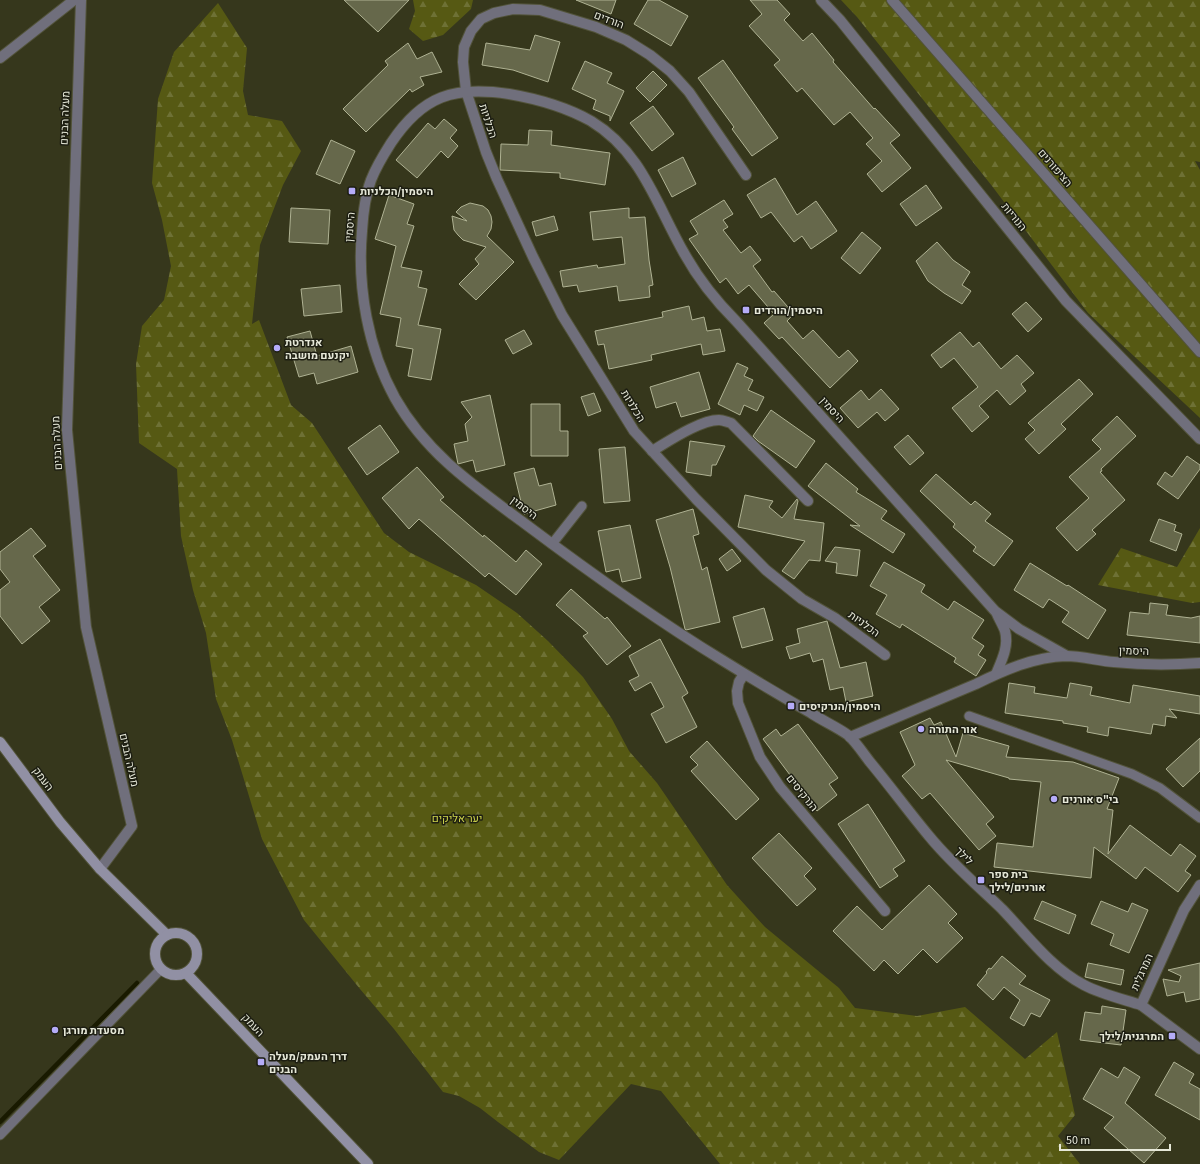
<svg xmlns="http://www.w3.org/2000/svg" width="1200" height="1164" viewBox="0 0 1200 1164" font-family="'Source Sans 3',Heebo,sans-serif">
	<style>
		.forest { fill: url(#forest-firs) }
		.lines { fill: none; stroke-linecap: round; stroke-linejoin: round }
		.stream { stroke: #191a00; stroke-width: 4.5 }
		.building { fill: #66684b; stroke: #afb293 }
		.lane-casing { stroke: #52533a; stroke-width: 11 }
		.street-casing { stroke: #52533a; stroke-width: 12 }
		.secondary-casing { stroke: #52533a; stroke-width: 12 }
		.lane { stroke: #706f7c; stroke-width: 9 }
		.street { stroke: #706f7c; stroke-width: 10 }
		.secondary { stroke: #9190a4; stroke-width: 10 }
		.poi-dot { fill: #b5acf8; stroke: #1d1e12; stroke-width: 1.5 }
		.labels { text-anchor: middle; dominant-baseline: central; stroke-width: 3; stroke-linejoin: round; paint-order: stroke }
		.street-label { font-size: 11px; fill: #e6e8d8; stroke: #1d1e12 }
		.poi-label { font-size: 11px; font-weight: bold; fill: #e6e8d8; stroke: #1d1e12; text-anchor: start }
		.park-label { font-size: 11px; fill: #ced44c; stroke: #1d1e12 }
	</style>
	<defs>
		<pattern id="forest-firs" width="22" height="20" patternUnits="userSpaceOnUse"><rect width="22" height="20" fill="#565913"/><path d="M5 1l3.5 6h-7zM16 11l3.5 6h-7z" fill="#6e7135"/></pattern>
	</defs>
	<rect width="100%" height="100%" fill="#36371c"/>
	<!-- forest -->
	<g class="forest">
		<polygon points="413,0 473,0 471,9 443,35 423,41 409,29 415,11"/>
		<polygon points="841,0 1200,0 1200,162 1195,161 1200,170 1200,418 1088,313 992,186 857,17"/>
		<polygon points="218,3 247,48 243,91 248,115 282,121 301,151 283,185 260,245 252,324 259,320 291,405 312,423 384,533 409,552 476,585 517,613 548,641 583,677 612,719 629,751 657,783 727,885 765,927 839,988 855,1008 917,1016 965,1007 1025,1059 1057,1032 1075,1115 1058,1136 1080,1164 720,1164 661,1091 631,1084 559,1160 539,1152 498,1122 480,1108 459,1096 443,1092 394,1029 360,989 304,920 262,839 232,740 216,699 206,633 193,590 181,536 177,469 139,443 136,364 142,326 164,300 171,266 162,220 152,183 158,99 174,52"/>
		<polygon points="1200,528 1200,602 1192,603 1098,585 1121,548 1177,567"/>
	</g>
	<g class="lines">
		<!-- stream -->
		<polyline class="stream" points="0,1122 137,983"/>
	</g>
	<!-- building -->
	<g class="building">
		<polygon points="344,0 409,0 378,32"/>
		<polygon points="576,0 616,0 611,14"/>
		<polygon points="648,0 659,0 688,16 671,46 634,24"/>
		<polygon points="750,0 777,0 790,14 784,20 803,41 812,33 834,60 833,62 874,109 875,108 900,135 890,143 911,168 882,192 867,174 882,161 866,144 873,138 850,112 834,125 802,88 797,92 774,65 780,60 749,26 762,14"/>
		<polygon points="535,35 560,42 548,82 513,70 482,65 486,43 530,50"/>
		<polygon points="408,43 417,59 432,52 442,72 420,77 424,85 412,92 410,89 366,132 343,109 388,65 385,61"/>
		<polygon points="723,60 778,138 752,156 732,129 734,127 698,78"/>
		<polygon points="585,61 612,73 607,83 624,91 610,121 610,116 593,109 596,100 572,89"/>
		<polygon points="653,71 667,85 650,102 636,88"/>
		<polygon points="653,106 674,134 652,151 630,123"/>
		<polygon points="444,119 457,130 450,138 458,146 448,158 441,151 417,178 396,160 428,123 435,129"/>
		<polygon points="529,130 552,131 551,145 610,153 605,185 560,178 560,173 500,170 501,144 528,145"/>
		<polygon points="331,140 355,151 340,184 316,174"/>
		<polygon points="683,157 696,184 672,197 658,170"/>
		<polygon points="775,178 797,215 816,201 837,231 811,249 802,236 794,242 771,212 761,218 747,195"/>
		<polygon points="926,185 942,208 916,226 900,204"/>
		<polygon points="389,195 414,204 407,224 414,226 401,267 422,271 418,287 427,289 418,325 441,329 431,380 408,376 413,349 396,346 401,318 380,314 396,246 375,239"/>
		<polygon points="724,200 733,214 723,220 728,227 723,230 741,253 750,246 761,260 753,266 772,292 774,291 794,314 787,321 803,339 813,330 839,358 848,350 858,361 830,388 782,337 779,339 764,323 774,314 749,285 738,294 726,278 720,283 689,239 698,234 690,221"/>
		<polygon points="470,203 483,206 488,210 491,216 492,222 491,229 487,236 514,262 476,300 459,284 479,264 475,259 486,247 463,240 458,235 454,230 452,216 467,221 456,212 461,207"/>
		<polygon points="291,208 330,210 328,244 289,242"/>
		<polygon points="629,208 629,218 645,217 649,260 653,285 649,286 650,297 619,301 617,286 579,292 577,285 563,287 560,271 597,265 598,268 625,264 622,237 593,240 590,212"/>
		<polygon points="554,216 558,230 536,236 532,222"/>
		<polygon points="862,232 881,248 860,274 841,258"/>
		<polygon points="937,242 953,260 970,272 962,285 971,291 962,304 944,293 928,281 916,261"/>
		<polygon points="340,285 342,312 304,316 301,289"/>
		<polygon points="1026,302 1042,319 1028,332 1012,314"/>
		<polygon points="689,306 692,320 704,317 707,331 720,329 725,351 703,355 701,344 651,355 652,360 609,369 604,344 598,345 595,331 663,317 662,312"/>
		<polygon points="524,330 532,344 513,354 505,340"/>
		<polygon points="310,331 317,356 351,346 358,372 317,384 314,373 299,377 287,337"/>
		<polygon points="960,332 973,347 979,342 1001,369 1017,355 1034,373 1021,384 1026,391 1010,405 997,390 979,406 989,417 972,432 952,408 978,387 954,358 941,368 931,355"/>
		<polygon points="737,363 748,368 744,376 753,380 748,390 764,397 757,411 744,405 740,415 718,404"/>
		<polygon points="699,372 710,409 681,417 676,402 656,408 650,387"/>
		<polygon points="1079,379 1093,394 1061,424 1066,429 1039,454 1025,439 1035,430 1028,423"/>
		<polygon points="881,389 899,409 885,421 877,412 858,428 840,408 861,390 869,400"/>
		<polygon points="594,393 601,411 588,416 581,397"/>
		<polygon points="490,395 505,465 476,472 473,460 458,464 454,444 468,441 465,424 472,417 461,402"/>
		<polygon points="531,404 560,404 560,431 568,431 568,456 531,456"/>
		<polygon points="771,410 815,441 796,468 758,441 753,436"/>
		<polygon points="1117,416 1136,436 1101,469 1102,471 1100,472 1125,500 1092,530 1096,534 1077,551 1056,528 1089,498 1069,477 1101,449 1092,440"/>
		<polygon points="380,425 399,452 367,475 348,448"/>
		<polygon points="908,435 924,453 910,465 894,447"/>
		<polygon points="690,441 725,446 716,465 712,465 711,476 686,472"/>
		<polygon points="625,447 630,501 604,503 599,449"/>
		<polygon points="1187,456 1200,465 1200,469 1178,499 1157,484 1165,472 1172,477"/>
		<polygon points="826,463 858,489 856,492 887,511 881,519 905,534 893,553 850,525 860,526 808,486"/>
		<polygon points="417,467 444,497 440,500 483,537 484,535 516,562 526,550 542,564 516,595 489,573 485,577 419,519 409,529 382,498"/>
		<polygon points="534,468 539,486 551,483 556,505 524,514 514,473"/>
		<polygon points="936,474 971,505 975,501 991,514 985,521 1013,541 994,566 973,551 976,547 953,527 955,524 920,491"/>
		<polygon points="745,495 773,501 769,507 782,518 797,499 798,501 794,519 824,523 820,561 809,560 794,579 782,571 805,541 738,527"/>
		<polygon points="693,509 699,534 693,536 702,570 707,567 720,622 686,630 685,629 670,567 656,520"/>
		<polygon points="1159,519 1176,525 1174,531 1182,534 1176,551 1150,541"/>
		<polygon points="630,525 641,578 622,582 619,569 606,572 598,531"/>
		<polygon points="31,528 46,546 33,556 60,590 39,607 50,621 22,644 0,616 0,590 10,582 0,569 0,552"/>
		<polygon points="835,547 860,550 857,576 836,573 837,563 825,561"/>
		<polygon points="732,549 741,561 727,571 719,559"/>
		<polygon points="884,562 925,585 921,592 948,610 954,601 984,620 972,638 984,646 978,655 986,660 976,676 954,662 956,658 902,624 900,628 876,614 887,595 870,586"/>
		<polygon points="1030,563 1067,586 1068,585 1106,610 1088,639 1062,622 1069,612 1049,599 1043,608 1014,590"/>
		<polygon points="571,589 605,619 607,617 631,646 607,665 583,636 588,633 556,605"/>
		<polygon points="1150,603 1168,605 1166,615 1191,618 1200,616 1200,643 1127,635 1130,612 1149,614"/>
		<polygon points="764,608 773,640 742,648 733,617"/>
		<polygon points="827,621 840,668 866,662 873,696 846,702 843,687 830,690 823,659 813,662 810,653 790,659 786,647 800,643 797,629"/>
		<polygon points="660,639 688,693 682,697 697,727 666,743 651,714 664,707 651,682 635,691 629,681 639,676 629,656"/>
		<polygon points="1009,683 1035,687 1034,693 1067,698 1070,683 1092,687 1090,695 1130,703 1133,685 1200,696 1200,714 1169,709 1177,718 1166,716 1165,726 1153,724 1151,734 1109,727 1108,736 1087,732 1088,727 1063,723 1063,721 1005,713"/>
		<polygon points="930,718 934,725 941,722 956,757 963,733 1009,746 1006,757 1073,762 1119,778 1107,809 1113,810 1108,854 1130,825 1171,856 1180,844 1196,856 1185,871 1191,875 1178,892 1145,867 1136,879 1094,847 1091,878 994,867 997,843 1033,847 1041,782 1009,779 1009,778 946,760 994,817 986,824 996,836 979,850 930,793 922,799 902,776 915,765 900,732"/>
		<polygon points="798,724 838,778 829,784 837,795 817,811 763,739 776,729 781,736"/>
		<polygon points="1200,738 1200,771 1183,787 1166,769"/>
		<polygon points="707,741 759,799 736,820 691,771 698,765 690,757"/>
		<polygon points="868,804 905,861 893,869 898,876 880,888 838,824"/>
		<polygon points="779,833 812,868 804,876 816,889 797,906 752,858"/>
		<polygon points="929,885 957,914 948,923 963,938 937,963 923,949 898,974 884,960 874,971 833,931 857,906 882,930"/>
		<polygon points="1042,901 1076,915 1069,934 1034,919"/>
		<polygon points="1101,901 1128,912 1132,903 1148,910 1129,953 1110,945 1114,934 1091,924"/>
		<polygon points="1002,956 1026,976 1019,984 1050,1000 1040,1017 1031,1013 1024,1026 1010,1018 1020,1000 1004,987 993,1000 977,985 987,973 986,972 989,968 991,969"/>
		<polygon points="1088,963 1124,970 1121,985 1085,977"/>
		<polygon points="1200,963 1200,999 1186,1002 1184,992 1167,996 1163,979 1179,982 1181,976 1168,970"/>
		<polygon points="1102,1006 1126,1010 1121,1045 1080,1040 1085,1012 1101,1014"/>
		<polygon points="1174,1062 1194,1074 1189,1083 1200,1089 1200,1120 1155,1095"/>
		<polygon points="1124,1067 1140,1077 1125,1103 1166,1138 1144,1163 1104,1128 1114,1117 1083,1099 1101,1068 1118,1078"/>
	</g>
	<g class="lines">
		<!-- lane casing -->
		<g class="lane-casing">
			<g id="lane">
				<polyline points="552,544 582,506"/>
				<polyline points="969,716 1132,774 1160,788 1200,818"/>
				<polyline points="0,1135 161,969"/>
			</g>
		</g>
		<!-- street casing -->
		<g class="street-casing">
			<g id="street">
				<polyline points="81,0 67,430 86,627 132,826 100,869"/>
				<polyline points="821,0 840,20 1066,301 1200,439"/>
				<polyline points="892,0 1200,352"/>
				<polyline points="0,58 74,0"/>
				<polyline points="746,175 689,92 670,71 650,55 626,40 596,27 540,10 513,9 494,13 481,19 471,31 464,47 463,62 466,91 486,152 497,179 533,257 562,315 634,431 696,499 766,570 802,599 835,618 885,655"/>
				<path d="M652,451C669,441 700,420 719,420C723,420 727,422 731,423L808,501"/>
				<path d="M1067,656L1019,629L995,611L736,321C714,299 699,280 684,253C656,204 642,152 591,121C566,107 538,99 509,94C454,86 423,95 391,143C384,154 376,167 371,180C365,196 363,214 362,231C357,287 368,349 395,398C426,453 474,486 524,523C588,571 653,618 722,660C751,678 781,696 811,713C823,721 837,727 848,735C856,742 863,753 870,762C890,786 909,812 929,836C951,863 977,885 1002,909C1027,935 1051,968 1084,985C1101,994 1122,999 1141,1005"/>
				<polyline points="744,674 739,682 737,691 738,703 760,757 780,787 885,911"/>
				<path d="M996,674C1002,660 1009,646 1005,631C1003,625 999,619 997,614"/>
				<path d="M850,737L976,684C1004,670 1034,657 1066,656C1082,656 1099,661 1114,662C1142,665 1172,665 1200,663"/>
				<polyline points="1200,885 1184,910 1141,1005 1200,1049"/>
			</g>
		</g>
		<!-- secondary casing -->
		<g class="secondary-casing">
			<g id="secondary">
				<polyline points="0,742 60,822 100,869 167,935"/>
				<circle cx="176" cy="954" r="21"/>
				<polyline points="186,973 368,1164"/>
			</g>
		</g>
		<!-- lane -->
		<use href="#lane" class="lane"/>
		<!-- street -->
		<use href="#street" class="street"/>
		<!-- secondary -->
		<use href="#secondary" class="secondary"/>
	</g>
	<!-- markers -->
	<g class="poi-dot">
		<rect x="348" y="187" width="8" height="8" rx="2"/>
		<rect x="742" y="306" width="8" height="8" rx="2"/>
		<circle cx="277" cy="348" r="4"/>
		<rect x="787" y="702" width="8" height="8" rx="2"/>
		<circle cx="921" cy="729" r="4"/>
		<circle cx="1054" cy="799" r="4"/>
		<rect x="977" y="876" width="8" height="8" rx="2"/>
		<circle cx="55" cy="1030" r="4"/>
		<rect x="1168" y="1032" width="8" height="8" rx="2"/>
		<rect x="257" y="1058" width="8" height="8" rx="2"/>
	</g>
	<g class="labels">
		<!-- street labels -->
		<g class="street-label">
			<text transform="translate(609 20) rotate(21)">הורדים</text>
			<text transform="translate(65 118) rotate(-88)">מעלה הבנים</text>
			<text transform="translate(488 121) rotate(72)">הכלניות</text>
			<text transform="translate(1055 168) rotate(49)">הציפורנים</text>
			<text transform="translate(1014 217) rotate(51)">הנוריות</text>
			<text transform="translate(350 227) rotate(-85)">היסמין</text>
			<text transform="translate(633 406) rotate(58)">הכלניות</text>
			<text transform="translate(832 410) rotate(48)">היסמין</text>
			<text transform="translate(57 443) rotate(-93)">מעלה הבנים</text>
			<text transform="translate(524 508) rotate(37)">היסמין</text>
			<text transform="translate(864 624) rotate(36)">הכלניות</text>
			<text transform="translate(1134 651) rotate(2)">היסמין</text>
			<text transform="translate(129 760) rotate(77)">מעלה הבנים</text>
			<text transform="translate(43 779) rotate(53)">העמק</text>
			<text transform="translate(802 793) rotate(51)">הנרקיסים</text>
			<text transform="translate(964 856) rotate(46)">לילך</text>
			<text transform="translate(1142 972) rotate(-66)">המרגלית</text>
			<text transform="translate(253 1025) rotate(47)">העמק</text>
		</g>
		<!-- poi labels -->
		<g class="poi-label">
			<text x="360" y="191">היסמין/הכלניות</text>
			<text x="754" y="310">היסמין/הורדים</text>
			<text x="285" y="342">אנדרטת<tspan x="285" dy="13">יקנעם מושבה</tspan></text>
			<text x="799" y="706">היסמין/הנרקיסים</text>
			<text x="929" y="729">אור התורה</text>
			<text x="1062" y="799">בי"ס אורנים</text>
			<text x="989" y="874">בית ספר<tspan x="989" dy="13">אורנים/לילך</tspan></text>
			<text x="63" y="1030">מסעדת מורגן</text>
			<text x="1164" y="1036" text-anchor="end">המרגנית/לילך</text>
			<text x="269" y="1056">דרך העמק/מעלה<tspan x="269" dy="13">הבנים</tspan></text>
		</g>
		<!-- park labels -->
		<g class="park-label">
			<text x="457" y="818">יער אליקים</text>
		</g>
	</g>
	<!-- scale -->
	<path d="M1060 1144v6h110v-6" fill="none" stroke="#e6e8d8" stroke-width="2"/>
	<text x="1066" y="1144" font-size="12" fill="#e6e8d8" stroke="#1d1e12" stroke-width="3" paint-order="stroke">50 m</text>
</svg>
